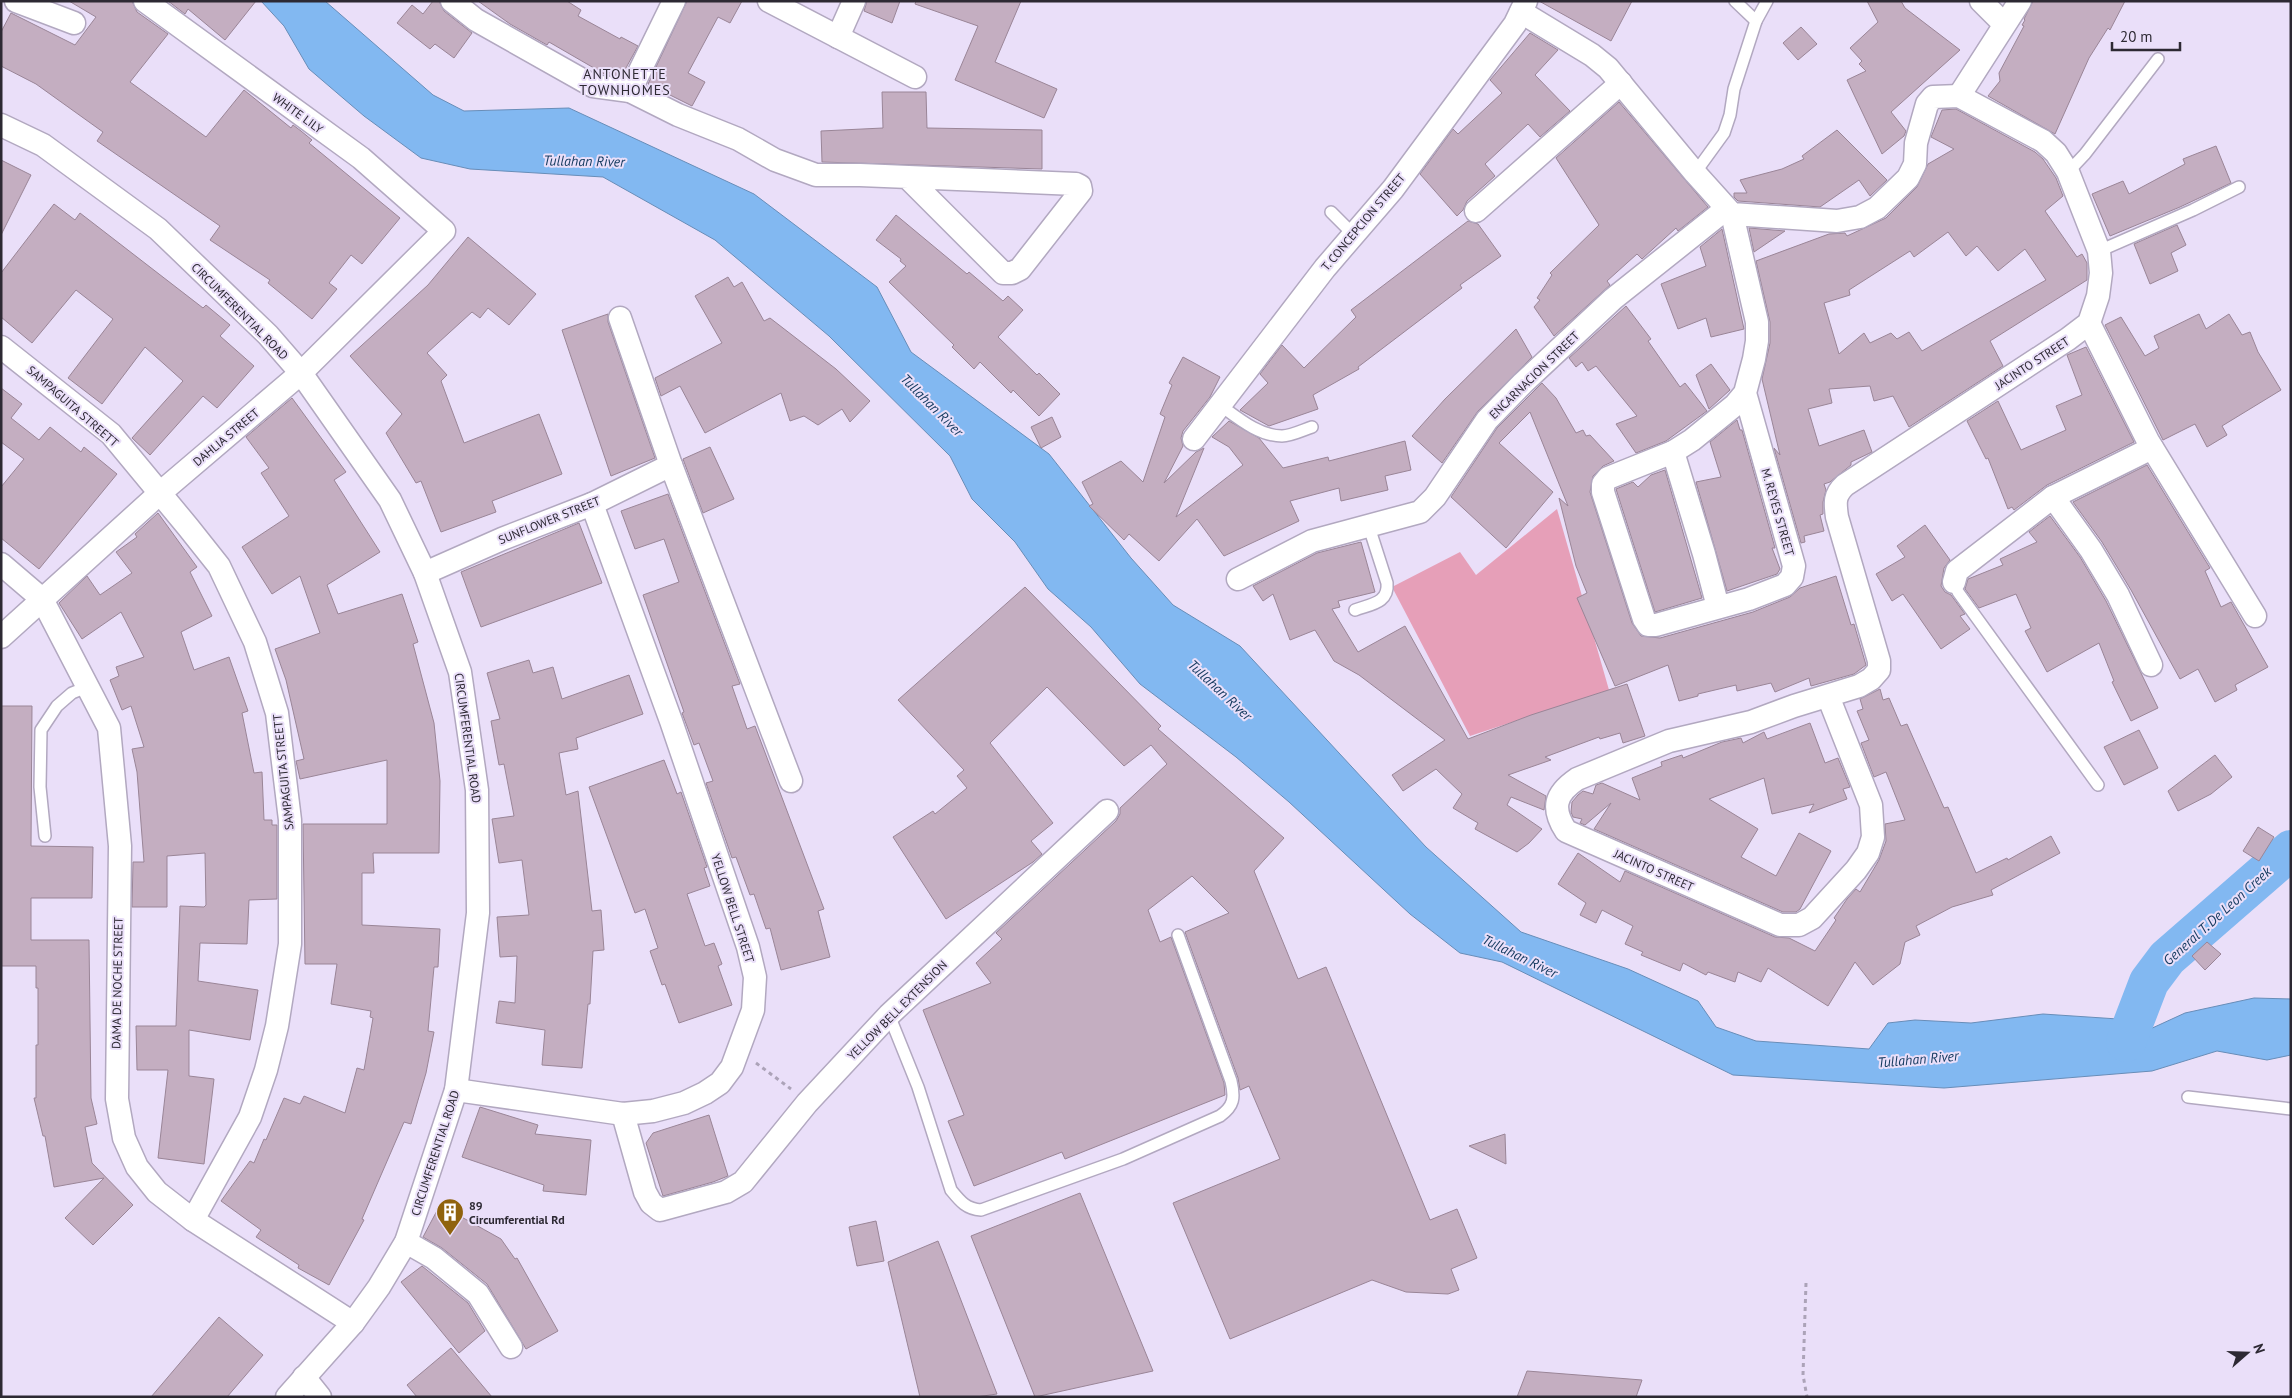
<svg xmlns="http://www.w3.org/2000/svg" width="2292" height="1398" viewBox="0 0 2292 1398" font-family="'PT Sans',sans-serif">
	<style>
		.green { fill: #e69fb8 }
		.water { fill: #82b8f1; stroke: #688db8 }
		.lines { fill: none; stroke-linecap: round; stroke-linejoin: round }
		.river { stroke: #82b8f1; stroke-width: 40 }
		.building { fill: #c4aec1; stroke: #9a8597; fill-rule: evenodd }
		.lane-casing { stroke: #b2a8c0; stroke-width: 14 }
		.street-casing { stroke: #b2a8c0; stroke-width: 25 }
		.path { stroke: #aca3b8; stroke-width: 3; stroke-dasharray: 4 4; stroke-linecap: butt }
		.lane { stroke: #fff; stroke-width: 11 }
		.street { stroke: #fff; stroke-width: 22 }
		.labels { text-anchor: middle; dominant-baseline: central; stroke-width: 4; stroke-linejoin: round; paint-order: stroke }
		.street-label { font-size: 12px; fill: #2d2933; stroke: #eadff9 }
		.poi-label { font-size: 12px; font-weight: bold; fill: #2d2933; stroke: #eadff9; text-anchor: start }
		.neighbourhood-label { font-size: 14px; letter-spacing: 1px; fill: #2d2933; stroke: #eadff9 }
		.water-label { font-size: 14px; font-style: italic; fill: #13395e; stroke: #eadff9 }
	</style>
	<rect width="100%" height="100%" fill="#eadff9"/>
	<!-- green -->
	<polygon class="green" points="1557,509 1609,690 1470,736 1392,587 1460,552 1476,575"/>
	<!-- water -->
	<polygon class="water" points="261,1 325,1 433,95 464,111 569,108 754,194 877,287 911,352 1049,454 1131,558 1173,605 1240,646 1426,847 1521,932 1628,969 1698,1001 1716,1027 1756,1041 1869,1049 1888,1023 1915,1020 1971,1023 2043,1014 2133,1020 2148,1030 2185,1013 2254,998 2291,999 2291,1055 2267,1060 2217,1051 2152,1071 1944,1088 1733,1075 1502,962 1460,953 1410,914 1289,802 1236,757 1140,684 1091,627 1048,589 1015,542 972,499 950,456 829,336 715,240 603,177 470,169 421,158 364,116 309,69 284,26"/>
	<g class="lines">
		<!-- river -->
		<polyline class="river" points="2126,1042 2149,982 2167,958 2291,850"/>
	</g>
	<!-- building -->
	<g class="building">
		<polygon points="69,1 132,1 137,12 168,34 130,82 206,137 244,90 291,128 293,125 301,131 312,140 309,143 400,218 362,264 351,255 329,283 337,289 312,319 268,283 270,280 210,240 220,226 97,141 103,132 36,84 1,66 1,32 11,13 75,45 96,17"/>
		<polygon points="168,1 256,1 225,40 188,9 185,14"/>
		<polygon points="433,1 439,1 444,11 472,33 454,58 435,44 430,49 397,23 412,5 423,14"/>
		<polygon points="478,1 567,1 581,10 578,16 620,39 621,37 638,46 621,77 606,75 549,42 547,45 510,24"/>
		<polygon points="687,1 742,1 730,23 718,17 688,73 705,82 692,106 648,84"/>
		<polygon points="867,1 900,1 892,23 864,11"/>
		<polygon points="916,1 1021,1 995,62 1057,89 1044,118 955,80 978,26 915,4"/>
		<polygon points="1539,1 1632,1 1611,41"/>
		<polygon points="1867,1 1901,1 1905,8 1960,50 1891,112 1906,131 1904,136 1882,154 1847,80 1866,71 1859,64 1862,61 1850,48 1878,22"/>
		<polygon points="2033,1 2125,1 2110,30 2108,28 2089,58 2055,134 1988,96 2000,81 1999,73 2024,26 2022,25 2025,20 2024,19"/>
		<polygon points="1801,27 1817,44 1798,60 1783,43"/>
		<polygon points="1530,33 1558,50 1535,75 1570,111 1540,137 1528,124 1485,164 1495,176 1467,201 1463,210 1457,216 1420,174 1453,129 1458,134 1502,93 1490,80"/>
		<polygon points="882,92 926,92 927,128 1042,130 1042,169 822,162 821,131 883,128"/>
		<polygon points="1619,102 1708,207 1678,231 1676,228 1642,259 1637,254 1607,281 1610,285 1554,336 1534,307 1540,300 1537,298 1552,275 1550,273 1599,225 1556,158"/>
		<path d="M1956,109L2035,152L2043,159L2056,178L2063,196L2045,211L2077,257L2082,254L2087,263V280L1990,341L2003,366L1909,427L1893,396L1874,401L1870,386L1829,389L1832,403L1808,409L1819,446L1864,430L1872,452L1851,462V465L1830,482L1824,484L1826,490L1823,502V514L1820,515L1824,531L1804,536L1805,542L1801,543L1774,448L1780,455L1762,379L1770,343V322L1756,261L1829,234L1845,233L1847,236L1886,218L1917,187L1928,164L1954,149L1931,137L1942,110ZM1948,232L1966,256L1977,246L1998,271L2025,249L2046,280L1922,351L1909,332L1897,339L1891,333L1870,343L1864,333L1839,354L1824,303L1850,295L1849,290L1910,251L1914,257Z"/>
		<polygon points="1837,130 1887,180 1870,196 1859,180 1820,207 1738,201 1734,197 1734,193 1747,193 1740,180 1782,169 1804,159 1802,156"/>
		<polygon points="2216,146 2231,183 2180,207 2110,236 2092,194 2123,181 2129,194 2185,164 2183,159"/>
		<polygon points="1,160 31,175 1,235"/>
		<polygon points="54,204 75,220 80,213 203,308 206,305 230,325 220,336 254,366 217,408 203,396 150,455 132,438 183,381 145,347 102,404 68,378 113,319 76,290 32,343 1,317 1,273"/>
		<polygon points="896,215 967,274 969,272 1003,301 1008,296 1023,310 998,337 1037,375 1039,373 1060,394 1039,416 1013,390 1011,393 980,362 974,369 952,347 954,345 889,282 906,266 900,261 901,259 876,240"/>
		<polygon points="1468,221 1478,224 1501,256 1460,285 1462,288 1358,367 1359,369 1313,395 1318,409 1269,426 1240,410 1268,383 1260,374 1282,345 1304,368 1356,317 1351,310"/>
		<polygon points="2177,225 2186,245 2171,253 2178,271 2150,284 2134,244"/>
		<polygon points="1749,228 1785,231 1754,252"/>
		<polygon points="1722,229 1744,329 1711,337 1706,318 1678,329 1661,284 1706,266 1700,247"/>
		<polygon points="468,237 536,294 509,325 488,308 480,318 472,312 427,353 447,375 441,381 464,443 539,414 562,474 492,501 496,512 441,532 421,481 416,483 386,433 402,414 350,356 428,285"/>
		<polygon points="728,277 734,287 742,282 764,321 770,318 836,369 870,401 850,422 842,409 818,425 804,416 790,421 781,393 705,433 680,386 661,396 655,378 722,343 695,296"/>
		<polygon points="1626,306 1651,339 1648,341 1680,387 1685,383 1707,411 1666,441 1636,453 1616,424 1637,416 1596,366 1588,371 1582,362 1576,367 1569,358"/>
		<polygon points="608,314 608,322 655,458 611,476 562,330"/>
		<polygon points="2199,314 2206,329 2229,314 2242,335 2250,332 2258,352 2281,390 2222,426 2227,435 2207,447 2195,424 2163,440 2105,325 2121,317 2145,356 2159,348 2154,336"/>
		<polygon points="1516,329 1532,357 1478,411 1442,463 1412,436 1445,399"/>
		<polygon points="2086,347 2134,442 2047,485 2014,510 2012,507 2008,509 1988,458 1986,459 1967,421 1998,401 2021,450 2066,430 2056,406 2082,395 2067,355"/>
		<polygon points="1183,357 1220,377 1210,397 1183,431 1181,438 1183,446 1164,483 1196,452 1204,448 1176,517 1243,465 1229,447 1212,437 1229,421 1259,438 1283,468 1328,457 1329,461 1405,441 1411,470 1385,476 1388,490 1341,501 1339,488 1290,501 1299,521 1224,556 1197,519 1159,561 1129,534 1124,540 1089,506 1093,504 1082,482 1121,461 1143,482 1165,417 1160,414 1172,385 1169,383"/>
		<polygon points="1711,364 1730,390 1709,409 1696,375"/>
		<polygon points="1542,383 1556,398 1576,433 1583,430 1586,436 1590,435 1614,461 1603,466 1593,476 1590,492 1632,623 1641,636 1660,638 1753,612 1790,597 1800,588 1836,576 1851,625 1854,624 1866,665 1854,674 1811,686 1809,678 1775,692 1771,683 1737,691 1736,685 1698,694 1698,696 1679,701 1668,665 1615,686 1577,598 1587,593 1576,566 1559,498 1568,506 1530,412 1499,443 1553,492 1506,548 1451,497 1497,428"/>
		<polygon points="1,388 22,404 11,418 39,440 50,427 81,452 84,447 117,474 39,569 1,538 1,487 24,459 1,442"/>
		<polygon points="292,398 346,472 334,480 380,552 327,585 338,614 402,594 418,642 413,644 434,723 440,781 439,853 373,853 374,873 362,873 362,925 440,929 438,967 434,967 428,1031 434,1032 426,1073 411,1124 404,1122 362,1219 364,1220 329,1285 298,1268 299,1265 256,1237 261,1230 221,1201 250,1161 254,1163 264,1139 266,1140 284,1098 300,1104 304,1096 345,1113 357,1068 364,1070 373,1018 370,1017 371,1011 331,1004 337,964 305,964 303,824 387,824 387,760 300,779 296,761 304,759 286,680 275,649 320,633 300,576 272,594 242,547 289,516 261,473 269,468 246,437"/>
		<polygon points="1052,417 1061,437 1041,448 1031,427"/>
		<polygon points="1737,420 1740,430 1742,430 1775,548 1772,548 1780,569 1777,574 1727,591 1696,482 1721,477 1710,442"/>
		<polygon points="710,447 734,499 703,513 683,459"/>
		<polygon points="2147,465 2210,568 2205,571 2221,607 2231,602 2268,667 2235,685 2237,690 2215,702 2198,669 2180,679 2131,590 2102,542 2073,502"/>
		<polygon points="1665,470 1702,598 1655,612 1616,489 1633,482 1638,487 1651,475"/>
		<polygon points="668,494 740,684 732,686 747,729 755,726 824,909 818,911 830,957 781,970 770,928 766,929 754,894 750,895 736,857 732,858 706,783 713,781 699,743 694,745 682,713 684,712 643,595 679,582 664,539 635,549 621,511"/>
		<polygon points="158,513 197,567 190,572 212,616 181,632 194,670 229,657 248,711 242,713 254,773 262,772 264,820 272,820 272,825 277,825 277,899 249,900 247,944 200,943 198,981 258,990 250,1040 189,1030 189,1076 214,1079 204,1164 158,1158 168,1070 137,1070 136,1026 176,1026 180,906 204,907 206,905 205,853 167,856 167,907 132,907 133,862 144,862 137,772 132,749 144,747 131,706 122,710 110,680 119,676 116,667 144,657 121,612 82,639 59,603 87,576 100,595 132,573 116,552 137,537 135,534"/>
		<polygon points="2050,516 2080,557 2106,601 2158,708 2131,721 2112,682 2114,681 2099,643 2047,672 2025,631 2031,628 2016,594 1979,608 1965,589 1968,579 2003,565 2000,559 2037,542 2029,532"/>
		<polygon points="579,523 602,583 481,627 461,572"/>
		<polygon points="1925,525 1950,560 1944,568 1941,586 1945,592 1951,595 1965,614 1960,616 1970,629 1941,649 1903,594 1892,601 1876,574 1905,557 1897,546"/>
		<polygon points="1361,542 1375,592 1338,601 1340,607 1332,609 1358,652 1405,626 1468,739 1531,715 1627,684 1645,736 1623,743 1620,733 1600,739 1599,737 1545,757 1551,760 1508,775 1546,796 1544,810 1511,797 1507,805 1542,829 1529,843 1517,852 1475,829 1478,823 1453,808 1462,794 1436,769 1403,791 1392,775 1445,740 1359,675 1334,661 1315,630 1290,640 1273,594 1263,601 1253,586 1317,553"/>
		<polygon points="1025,587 1161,726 1158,729 1284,838 1254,871 1298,979 1326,967 1430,1220 1457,1209 1477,1258 1451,1269 1459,1290 1448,1294 1406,1292 1372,1280 1230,1339 1173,1203 1280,1159 1249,1086 1240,1090 1238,1078 1185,932 1229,913 1192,876 1148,910 1160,942 1171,937 1224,1083 1225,1095 1065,1159 1062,1152 974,1186 948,1121 964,1115 923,1010 991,983 976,963 1002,939 996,933 1116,821 1120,814 1120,808 1167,764 1151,745 1124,766 1047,687 990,743 1053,823 1031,841 1042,854 1033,862 946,919 893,837 933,811 935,814 967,788 957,776 964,770 898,700"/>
		<polygon points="529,660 533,673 553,667 562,699 629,675 643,714 576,738 578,749 559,753 566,795 578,791 592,911 601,910 604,950 593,951 590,1004 588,1004 582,1068 542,1065 545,1030 496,1023 499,1001 515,1003 517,956 500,957 497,917 529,915 522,860 499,863 492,819 514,816 504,764 499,765 491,721 500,719 487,673"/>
		<polygon points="1880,689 1883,700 1889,698 1901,726 1907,724 1944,808 1948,807 1976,873 2007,858 2008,860 2051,836 2060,853 1991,890 1993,895 1952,907 1916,926 1920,935 1905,942 1900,964 1873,985 1855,962 1828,1006 1768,968 1761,982 1738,972 1735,982 1708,972 1706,975 1683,963 1680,971 1641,955 1643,952 1625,944 1633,926 1602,910 1596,923 1580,915 1586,903 1558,884 1578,853 1620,882 1625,871 1775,937 1789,938 1815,951 1836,920 1834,918 1847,899 1856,889 1860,892 1879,860 1886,841 1885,824 1905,820 1886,772 1874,777 1861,743 1869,740 1857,711 1863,709 1860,699"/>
		<polygon points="1,706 32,706 31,846 93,847 92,898 31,898 31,940 89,940 91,1098 97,1124 85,1127 92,1163 133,1205 93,1245 65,1218 104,1178 54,1187 45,1136 43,1136 34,1098 36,1098 36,1045 38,1045 38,988 36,988 36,966 1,966"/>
		<polygon points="1810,723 1825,763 1838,758 1850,787 1843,789 1847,799 1809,813 1814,804 1772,814 1764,778 1709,799 1758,829 1741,857 1776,876 1799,833 1831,851 1800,909 1796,912 1783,912 1594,829 1611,803 1585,825 1580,823 1582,819 1573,817 1571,812 1572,802 1578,795 1583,791 1593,794 1596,785 1602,783 1640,800 1632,778 1662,766 1661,762 1682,755 1683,758 1722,742 1741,738 1743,743 1764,732 1767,739"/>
		<polygon points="2139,730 2158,768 2124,785 2104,747"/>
		<polygon points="2215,755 2232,777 2211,794 2178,811 2168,791"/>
		<polygon points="664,760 677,794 681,792 707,867 704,868 710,886 687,894 705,946 714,943 722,964 718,966 732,1005 679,1023 665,984 662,985 650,951 658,948 645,909 635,913 589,787"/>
		<polygon points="2258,827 2274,837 2259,861 2243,851"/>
		<polygon points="2207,942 2221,954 2205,970 2192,956"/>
		<polygon points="480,1107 538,1125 535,1134 591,1140 586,1195 543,1191 544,1185 462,1157"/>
		<polygon points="709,1115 728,1176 713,1182 663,1196 646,1143 653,1133"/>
		<polygon points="1505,1134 1506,1164 1469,1146"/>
		<polygon points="1080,1193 1153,1371 1035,1397 971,1236"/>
		<polygon points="440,1205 501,1239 515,1259 517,1258 558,1331 526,1349 487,1284 442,1248 423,1237"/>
		<polygon points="876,1221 884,1261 857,1266 849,1227"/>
		<polygon points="938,1241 944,1256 997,1394 976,1397 920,1397 888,1262"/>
		<polygon points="422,1266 468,1303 485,1331 459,1353 401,1282"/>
		<polygon points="219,1317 263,1355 227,1397 151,1397"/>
		<polygon points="451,1348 492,1397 417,1397 407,1385"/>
		<polygon points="1527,1371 1642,1380 1636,1397 1517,1397"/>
	</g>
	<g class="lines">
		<!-- lane casing -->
		<g class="lane-casing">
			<g id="lane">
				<polyline points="1735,1 1756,21"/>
				<polyline points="2068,172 2085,154 2158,59"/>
				<polyline points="1695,173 1724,133 1730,115 1734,89 1756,21 1767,1"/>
				<polyline points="1331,212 1354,235"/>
				<polyline points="2099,251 2193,210 2239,187"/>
				<path d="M1220,405C1238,418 1259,436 1282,436C1291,436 1303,430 1312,427"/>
				<polyline points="1954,582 1958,592 2098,785"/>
				<path d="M1355,610C1371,604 1389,603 1387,583L1369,527"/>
				<polyline points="45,836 40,787 41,730 57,706 72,693 87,687"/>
				<path d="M889,1015L918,1087L951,1190C960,1201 966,1209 981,1210L1123,1159L1220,1116C1234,1106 1235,1098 1231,1081L1178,935"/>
				<polyline points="2188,1097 2291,1109"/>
			</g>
		</g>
		<!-- street casing -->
		<g class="street-casing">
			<g id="street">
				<polyline points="16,1 74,23"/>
				<polyline points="452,1 476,20 593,86 630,91 678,115 738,139 775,160 816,175 860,175 1076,184 1080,186 1081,191 1020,269 1012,273 1003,273 907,177"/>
				<polyline points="769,1 915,77"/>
				<polyline points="1981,1 2004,24"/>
				<path d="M1521,12L1592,55L1608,68L1695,173L1732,214L1837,221L1860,217L1877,208L1908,178L1915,164L1916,143L1927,104L1933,97L1959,96L2043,141L2056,153L2068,172L2099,251L2101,273L2098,296L2089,323L2068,339L1845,485C1834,495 1835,503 1837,517L1879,661V670L1871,679L1859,686L1794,706L1751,722L1669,741L1577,779C1555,794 1551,808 1566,831L1780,925H1799L1812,918L1856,870L1868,853L1873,837L1871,805L1828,696"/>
				<polyline points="838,37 854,1"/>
				<polyline points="630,91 674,1"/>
				<polyline points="1959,96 2020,1"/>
				<polyline points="1,125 43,145 158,229 268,335 301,373 390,500 425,573 460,672 477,790 478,913 456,1090 406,1242 379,1287 353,1323 287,1397"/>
				<polyline points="1476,211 1621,83"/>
				<polyline points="1732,214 1757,322 1757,341 1754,359 1745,393 1735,405 1692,440 1673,452 1608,478 1603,484 1603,492 1644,619 1648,625 1656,625 1749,599 1785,585 1792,577 1794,566 1745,393"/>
				<polyline points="620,318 671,465 791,781"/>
				<polyline points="2089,323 2148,441 2255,616"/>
				<polyline points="1,347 111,434 188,527 219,566 255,642 277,713 290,820 290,944 277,1026 266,1070 250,1117 193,1220"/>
				<polyline points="1194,439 1325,268 1393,189 1515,24 1526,1"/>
				<polyline points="1673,452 1704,554 1718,607"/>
				<polyline points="2053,497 2091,550 2118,595 2151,665"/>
				<polyline points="1,564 42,599 109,728 120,846 117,1099 124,1138 137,1167 157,1192 193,1220 353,1323"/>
				<polyline points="425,573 502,539 592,504 671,465"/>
				<polyline points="1238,579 1312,541 1420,512 1435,497 1487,420 1523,383 1613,299 1726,209"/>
				<polyline points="1954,582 1957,571 2053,497 2152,448"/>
				<polyline points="1,637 160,493 301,373 444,231 361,158 145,1"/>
				<polyline points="456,1090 623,1114 653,1111 684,1103 705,1093 720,1083 732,1067 753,1010 755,977 748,947 671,721 592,504"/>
				<polyline points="623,1114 645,1192 651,1203 660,1210 726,1192 743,1182 807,1103 889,1015 1107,811"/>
				<polyline points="406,1242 434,1258 478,1294 511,1347"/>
				<polyline points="304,1377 320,1397"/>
			</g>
		</g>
		<!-- path -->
		<g class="path">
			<polyline points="756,1063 791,1089"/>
			<polyline points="1806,1283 1803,1375 1807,1397"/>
		</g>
		<!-- lane -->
		<use href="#lane" class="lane"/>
		<!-- street -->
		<use href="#street" class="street"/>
	</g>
	<!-- icons -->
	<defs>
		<g id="building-pin" transform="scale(1.4375)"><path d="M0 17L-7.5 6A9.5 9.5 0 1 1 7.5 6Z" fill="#90630d" stroke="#eadff9"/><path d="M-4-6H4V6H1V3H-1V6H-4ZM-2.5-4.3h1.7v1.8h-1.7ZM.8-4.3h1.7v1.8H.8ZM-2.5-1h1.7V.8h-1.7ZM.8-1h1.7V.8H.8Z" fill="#fff"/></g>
	</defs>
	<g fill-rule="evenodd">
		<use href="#building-pin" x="450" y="1212"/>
	</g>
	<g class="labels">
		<!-- street labels -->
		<g class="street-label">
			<text transform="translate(298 113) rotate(36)">WHITE LILY</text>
			<text transform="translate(1363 222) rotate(-50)">T. CONCEPCION STREET</text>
			<text transform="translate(240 311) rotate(45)">CIRCUMFERENTIAL ROAD</text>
			<text transform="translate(2032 363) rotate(-33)">JACINTO STREET</text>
			<text transform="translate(1534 375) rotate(-44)">ENCARNACION STREET</text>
			<text transform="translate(73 406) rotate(41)">SAMPAGUITA STREETT</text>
			<text transform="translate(226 437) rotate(-40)">DAHLIA STREET</text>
			<text transform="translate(1778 512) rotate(74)">M. REYES STREET</text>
			<text transform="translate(549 520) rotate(-22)">SUNFLOWER STREET</text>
			<text transform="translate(468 738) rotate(82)">CIRCUMFERENTIAL ROAD</text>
			<text transform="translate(283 772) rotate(-96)">SAMPAGUITA STREETT</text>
			<text transform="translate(1654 870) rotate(24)">JACINTO STREET</text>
			<text transform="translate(733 908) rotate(72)">YELLOW BELL STREET</text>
			<text transform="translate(117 983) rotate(-89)">DAMA DE NOCHE STREET</text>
			<text transform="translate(897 1010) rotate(-45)">YELLOW BELL EXTENSION</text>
			<text transform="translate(435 1153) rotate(-72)">CIRCUMFERENTIAL ROAD</text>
		</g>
		<!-- poi labels -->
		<g class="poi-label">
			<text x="469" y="1205">89<tspan x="469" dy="14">Circumferential Rd</tspan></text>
		</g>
		<!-- neighbourhood labels -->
		<g class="neighbourhood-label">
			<text x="625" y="74">ANTONETTE<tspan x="625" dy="16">TOWNHOMES</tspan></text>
		</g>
		<!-- water labels -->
		<g class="water-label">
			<text transform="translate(584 161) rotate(1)">Tullahan River</text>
			<text transform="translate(932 405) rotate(45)">Tullahan River</text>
			<text transform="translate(1220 690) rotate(43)">Tullahan River</text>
			<text transform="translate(2217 916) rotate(-42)">General T. De Leon Creek</text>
			<text transform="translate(1520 956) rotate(26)">Tullahan River</text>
			<text transform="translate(1918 1059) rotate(-5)">Tullahan River</text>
		</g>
	</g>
	<!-- border -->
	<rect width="2292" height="1398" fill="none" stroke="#2d2933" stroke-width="5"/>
	<!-- north arrow -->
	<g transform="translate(2247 1353) rotate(70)" stroke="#eadff9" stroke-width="4" paint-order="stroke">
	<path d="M0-4L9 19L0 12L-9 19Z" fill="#2d2933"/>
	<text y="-8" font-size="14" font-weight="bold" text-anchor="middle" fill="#2d2933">N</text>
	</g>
	<!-- scale -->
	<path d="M2112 42v8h68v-8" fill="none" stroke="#2d2933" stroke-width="2.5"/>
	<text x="2120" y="42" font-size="15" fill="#2d2933" stroke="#eadff9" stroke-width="4" paint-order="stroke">20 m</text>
</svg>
